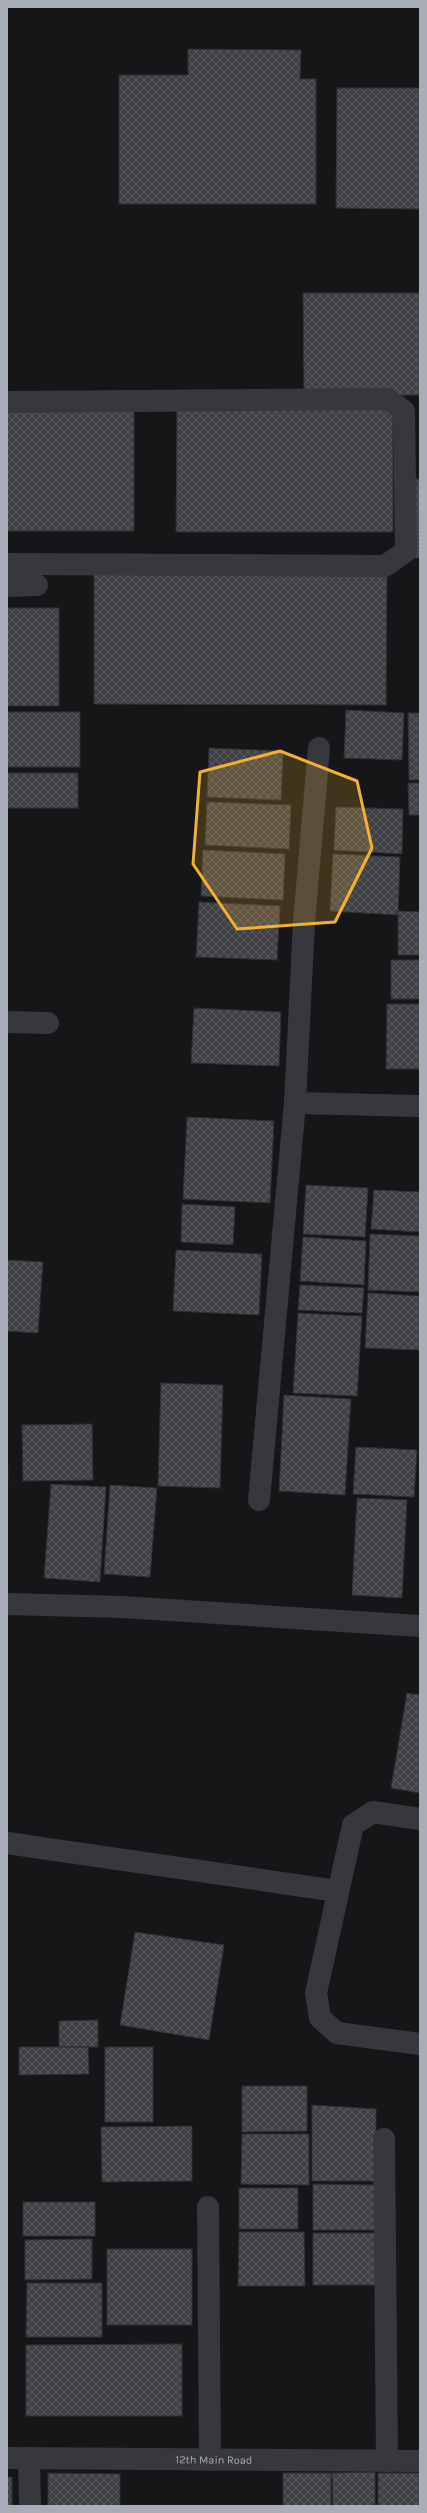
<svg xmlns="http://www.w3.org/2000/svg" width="427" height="2513" viewBox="0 0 427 2513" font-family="Karla,sans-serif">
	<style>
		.building { fill: url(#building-cross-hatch); stroke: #303034 }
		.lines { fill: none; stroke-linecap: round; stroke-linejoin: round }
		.service { stroke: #37383d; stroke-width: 22 }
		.minor { stroke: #37383d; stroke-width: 22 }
		.marked { fill: #f2b134; fill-opacity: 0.2; stroke: #f2b134; stroke-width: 3; stroke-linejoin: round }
		.labels { text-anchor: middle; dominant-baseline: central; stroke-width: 3; stroke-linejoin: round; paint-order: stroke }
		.street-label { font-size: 11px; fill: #a8adb8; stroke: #111113 }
	</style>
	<defs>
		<pattern id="building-cross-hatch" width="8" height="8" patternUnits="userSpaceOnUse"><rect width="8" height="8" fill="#404145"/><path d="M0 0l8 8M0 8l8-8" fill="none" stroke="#595a5e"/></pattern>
	</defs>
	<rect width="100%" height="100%" fill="#161618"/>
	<!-- building -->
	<g class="building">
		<polygon points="188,49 301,50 300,79 316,79 316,204 119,204 119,75 188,75"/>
		<polygon points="337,88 420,88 420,209 336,208"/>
		<polygon points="303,293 420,293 420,395 304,396"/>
		<polygon points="177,405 393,405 393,532 176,532"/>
		<polygon points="7,408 134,409 134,531 7,531"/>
		<polygon points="416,479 420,479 420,558 414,558"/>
		<polygon points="94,569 387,570 386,705 94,704"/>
		<rect x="7" y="608" width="52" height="98"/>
		<polygon points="346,710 404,713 402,760 344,758"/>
		<rect x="7" y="712" width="73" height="55"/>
		<polygon points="408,713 420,713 420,780 409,780"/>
		<polygon points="209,748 283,751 281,800 207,797"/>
		<rect x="7" y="773" width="71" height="35"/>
		<polygon points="408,783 420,783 420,815 409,815"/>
		<polygon points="207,802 291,805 289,849 205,845"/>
		<polygon points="336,807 403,809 402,854 334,850"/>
		<polygon points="203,850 285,854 283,900 201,896"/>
		<polygon points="333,854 400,857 398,915 330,911"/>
		<polygon points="199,902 280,906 277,960 196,957"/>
		<polygon points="398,911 420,912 420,955 398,955"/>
		<rect x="391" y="960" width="29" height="39"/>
		<polygon points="387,1004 420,1004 420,1069 386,1069"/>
		<polygon points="194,1008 281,1012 279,1066 191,1063"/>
		<polygon points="187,1117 274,1121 270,1203 183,1199"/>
		<polygon points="306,1185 368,1188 365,1237 303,1234"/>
		<polygon points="374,1190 420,1192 420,1232 371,1229"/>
		<polygon points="182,1204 235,1207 233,1245 181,1242"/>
		<polygon points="370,1234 420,1236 420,1292 368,1290"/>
		<polygon points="303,1237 366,1241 364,1285 300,1281"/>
		<polygon points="176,1250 262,1254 259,1315 173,1311"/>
		<polygon points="7,1260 43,1262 38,1333 7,1331"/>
		<polygon points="300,1285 364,1288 362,1313 298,1310"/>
		<polygon points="368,1293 420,1296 420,1350 365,1348"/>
		<polygon points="298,1313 362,1316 357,1396 293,1393"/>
		<polygon points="161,1383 223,1385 220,1488 158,1486"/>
		<polygon points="284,1395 351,1399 345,1495 279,1491"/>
		<polygon points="7,1415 8,1483 7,1483"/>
		<polygon points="92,1424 93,1480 23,1481 22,1425"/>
		<polygon points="356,1447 417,1450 414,1497 353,1494"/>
		<polygon points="51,1484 106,1487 100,1582 44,1578"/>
		<polygon points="110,1485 157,1488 150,1577 104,1574"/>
		<polygon points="357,1498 407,1500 402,1598 352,1595"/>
		<polygon points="407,1693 420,1695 420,1793 391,1788"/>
		<polygon points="135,1932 224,1945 209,2040 120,2025"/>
		<polygon points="98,2020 98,2047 59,2047 59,2021"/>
		<polygon points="19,2047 88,2047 89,2074 19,2075"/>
		<rect x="105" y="2047" width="48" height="75"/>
		<polygon points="242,2086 307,2086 307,2131 242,2132"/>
		<polygon points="312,2105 376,2109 376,2181 312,2181"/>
		<polygon points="192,2126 192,2181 102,2182 101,2127"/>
		<polygon points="242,2134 309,2134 309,2185 241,2184"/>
		<polygon points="313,2184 375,2185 375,2230 313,2230"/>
		<rect x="239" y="2188" width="59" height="41"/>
		<rect x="23" y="2202" width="72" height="34"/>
		<polygon points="239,2232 304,2232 305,2286 238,2286"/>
		<rect x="313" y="2233" width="63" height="52"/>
		<polygon points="92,2239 92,2279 25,2280 25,2240"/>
		<rect x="107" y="2249" width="85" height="76"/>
		<polygon points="27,2283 102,2283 102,2337 26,2337"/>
		<polygon points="182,2344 182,2416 26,2416 26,2345"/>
		<polygon points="375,2472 375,2506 333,2506 332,2473"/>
		<polygon points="48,2473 120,2474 120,2506 48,2506"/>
		<rect x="283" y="2473" width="48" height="33"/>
		<rect x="378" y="2473" width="42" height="33"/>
		<rect x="7" y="2477" width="5" height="29"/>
	</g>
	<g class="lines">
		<!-- service -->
		<g class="service">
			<polyline points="7,402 388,399 404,411 406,551 385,566 7,564"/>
			<polyline points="7,586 37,585"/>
		</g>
		<!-- minor -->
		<g class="minor">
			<polyline points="7,1022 48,1023"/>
			<polyline points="295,1103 420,1106"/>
			<polyline points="259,1500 295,1103 304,922 319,748"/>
			<polyline points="7,1604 122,1607 420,1626"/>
			<polyline points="420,1819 373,1812 353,1825 316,1993 320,2018 337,2033 420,2044"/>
			<polyline points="7,1843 337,1891"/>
			<polyline points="384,2139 387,2461"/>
			<polyline points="208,2207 210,2460"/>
			<path id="s1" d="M7,2458L420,2461"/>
			<polyline points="29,2458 30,2506"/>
		</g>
	</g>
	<!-- marked area -->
	<path class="marked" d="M280,751L357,781L372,848L335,922L237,929L193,864L200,772Z"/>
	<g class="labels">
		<!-- street labels -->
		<g class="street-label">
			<text stroke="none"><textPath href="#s1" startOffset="207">12th Main Road</textPath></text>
		</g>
	</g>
	<!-- border -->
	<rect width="427" height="2513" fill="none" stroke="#a8adb8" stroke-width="16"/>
</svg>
